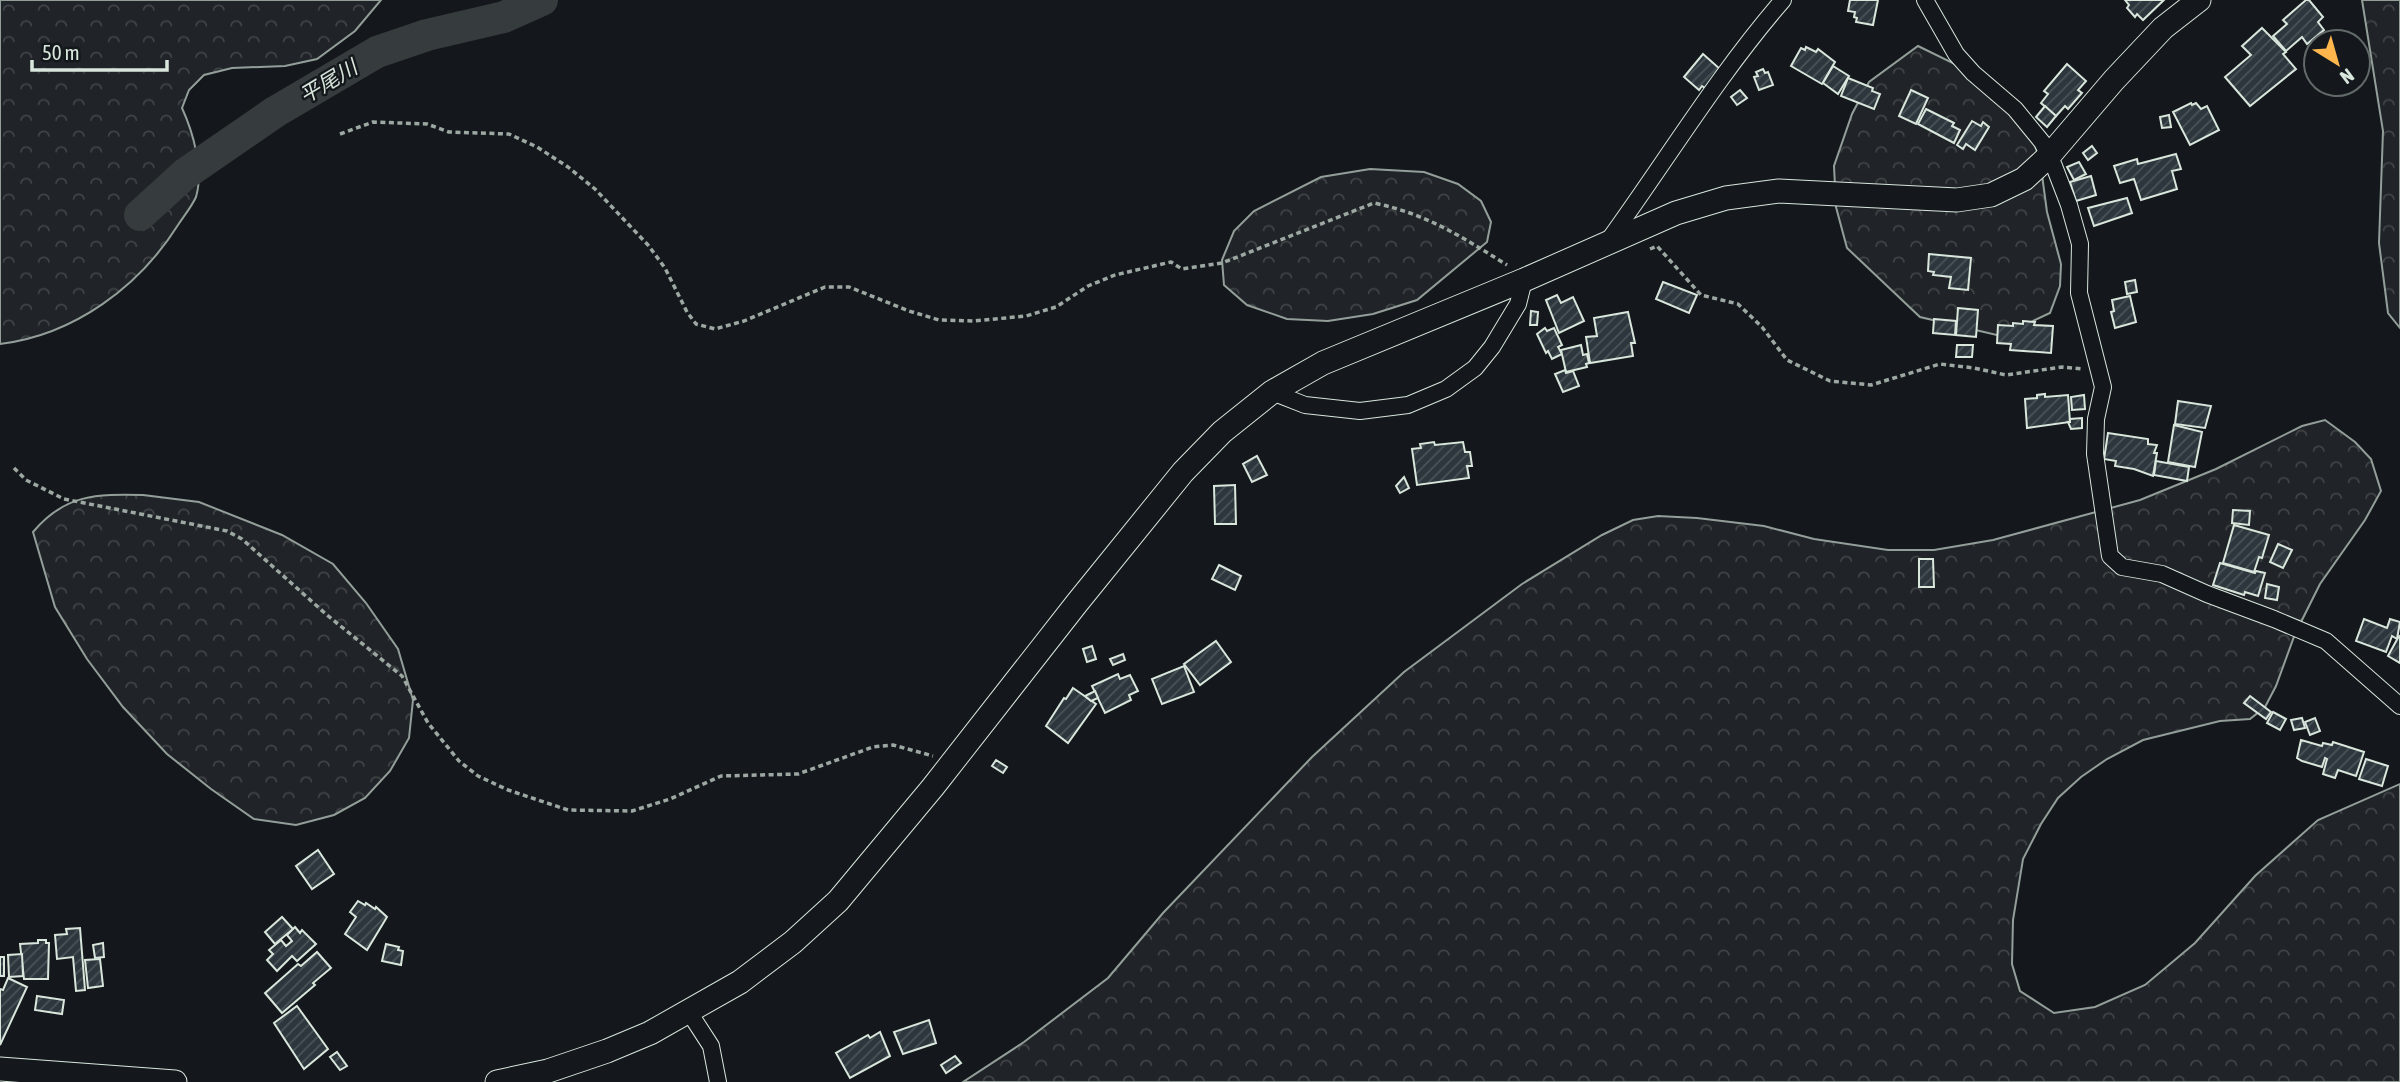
<svg xmlns="http://www.w3.org/2000/svg" width="2400" height="1082" viewBox="0 0 2400 1082" font-family="'Asap Condensed','Noto Sans JP',sans-serif">
	<style>
		.forest { fill: url(#forest-crowns); stroke: #939e99; stroke-width: 2 }
		.lines { fill: none; stroke-linecap: round; stroke-linejoin: round }
		.river { stroke: #363b3e; stroke-width: 32 }
		.building { fill: url(#building-hatch); stroke: #d8e6dc; stroke-width: 2 }
		.street-casing { stroke: #d8e6dc; stroke-width: 18 }
		.secondary-casing { stroke: #d8e6dc; stroke-width: 25 }
		.path { stroke: #9da8a2; stroke-width: 3.5; stroke-dasharray: 5 3.5; stroke-linecap: butt }
		.street { stroke: #14181c; stroke-width: 16 }
		.secondary { stroke: #14181c; stroke-width: 23 }
		.labels { text-anchor: middle; dominant-baseline: central; stroke-width: 5; stroke-linejoin: round; paint-order: stroke }
		.water-label { font-size: 21px; font-style: italic; fill: #d8e6dc; stroke: #14181c }
	</style>
	<defs>
		<pattern id="forest-crowns" width="20" height="18" patternUnits="userSpaceOnUse" patternTransform="scale(1.75)"><rect width="20" height="18" fill="#202428"/><path d="M2 6a3 3 0 1 1 6 0M12 15a3 3 0 1 1 6 0" fill="none" stroke="#404447"/></pattern>
		<pattern id="building-hatch" width="6" height="6" patternUnits="userSpaceOnUse" patternTransform="scale(1.75)"><rect width="6" height="6" fill="#2c363c"/><path d="M-1 1l2-2M0 6l6-6M5 7l2-2" fill="none" stroke="#4a5358"/></pattern>
	</defs>
	<rect width="100%" height="100%" fill="#14181c"/>
	<!-- forest -->
	<g class="forest">
		<path d="M0,0H381L355,31L317,59L285,66L232,68L204,75L189,90L182,108C193,132 204,170 196,197C192,206 184,216 178,225C139,287 74,335 0,344Z"/>
		<polygon points="2362,0 2400,0 2400,328 2388,313 2379,243 2383,131"/>
		<polygon points="1918,46 1959,66 2025,118 2040,160 2047,212 2061,264 2060,286 2050,313 2001,336 1920,317 1847,248 1836,207 1834,166 1852,114 1869,82"/>
		<polygon points="1370,169 1424,172 1458,184 1481,201 1491,222 1487,242 1417,300 1373,314 1328,321 1287,319 1247,305 1224,285 1222,260 1234,231 1254,211 1321,177"/>
		<polygon points="2325,420 2355,442 2371,459 2381,491 2365,520 2320,584 2295,634 2276,686 2265,707 2250,719 2220,721 2143,740 2107,759 2081,777 2058,798 2041,824 2023,859 2013,920 2012,964 2020,991 2054,1013 2095,1007 2145,985 2195,943 2255,876 2318,820 2400,784 2400,1082 963,1082 1024,1042 1108,978 1163,913 1312,757 1404,672 1522,584 1602,535 1633,520 1658,516 1697,518 1764,526 1814,539 1888,550 1934,550 1993,540 2140,500 2216,469 2302,426"/>
		<path d="M143,495L199,502L282,535L333,564L366,603L398,649L413,700L409,738L390,771L365,798L334,815L296,825L254,819L211,789L167,754L123,707L87,659L55,607L33,532C65,494 96,494 143,495Z"/>
	</g>
	<g class="lines">
		<!-- river -->
		<polyline class="river" points="140,215 185,174 275,112 377,52 427,35 504,17 542,0"/>
	</g>
	<!-- building -->
	<g class="building">
		<polygon points="1850,0 1878,0 1873,25 1856,22 1857,18 1854,17 1855,12 1848,11"/>
		<polygon points="2125,0 2164,0 2143,20 2137,14 2135,17 2127,8 2129,5"/>
		<polygon points="2306,0 2309,0 2323,17 2318,22 2324,30 2307,44 2302,37 2286,51 2273,36 2287,24 2283,20"/>
		<polygon points="2262,28 2286,52 2283,54 2296,69 2250,106 2225,77 2251,55 2242,46"/>
		<polygon points="1806,47 1816,52 1818,49 1835,62 1822,84 1791,66 1801,48 1805,50"/>
		<polygon points="1703,54 1720,69 1705,88 1702,86 1699,90 1684,77"/>
		<polygon points="2067,64 2086,81 2078,90 2082,93 2068,109 2065,106 2056,116 2041,103 2048,94 2044,91"/>
		<polygon points="1833,66 1849,76 1838,94 1823,83"/>
		<polygon points="1763,69 1765,73 1768,72 1773,85 1759,90 1754,77 1758,76 1756,72"/>
		<polygon points="1848,78 1873,88 1872,91 1880,94 1874,109 1841,96"/>
		<polygon points="1740,90 1747,98 1737,105 1731,97"/>
		<polygon points="1911,90 1928,98 1916,124 1899,116"/>
		<polygon points="2191,103 2192,105 2196,103 2201,109 2207,106 2219,130 2190,145 2173,112"/>
		<polygon points="2045,106 2056,116 2047,127 2036,117"/>
		<polygon points="1926,109 1954,123 1952,126 1960,130 1954,143 1918,124"/>
		<polygon points="2169,115 2171,127 2162,128 2160,117"/>
		<polygon points="1972,121 1981,126 1983,122 1989,127 1975,150 1966,144 1963,149 1957,145"/>
		<polygon points="2092,146 2097,153 2088,160 2083,153"/>
		<polygon points="2176,154 2181,169 2172,171 2177,189 2141,200 2134,179 2120,183 2114,166 2137,159 2138,164"/>
		<polygon points="2079,162 2086,174 2074,180 2067,167"/>
		<polygon points="2091,176 2096,195 2076,201 2070,182"/>
		<polygon points="2127,198 2132,213 2094,226 2088,208"/>
		<polygon points="1929,254 1971,258 1968,290 1949,288 1951,277 1933,275 1934,272 1928,271"/>
		<polygon points="2135,280 2137,292 2127,294 2125,282"/>
		<polygon points="1663,282 1697,295 1689,313 1656,299"/>
		<polygon points="1557,295 1561,303 1573,297 1584,321 1559,333 1546,300"/>
		<polygon points="2130,296 2136,322 2115,328 2111,312 2114,311 2112,300"/>
		<polygon points="1958,308 1978,310 1976,337 1956,335"/>
		<polygon points="1531,311 1538,312 1537,325 1530,325"/>
		<polygon points="1628,312 1635,343 1631,343 1633,356 1590,363 1586,337 1597,336 1594,318"/>
		<polygon points="1934,319 1956,321 1955,335 1933,333"/>
		<polygon points="2023,321 2035,322 2034,325 2053,326 2051,353 2010,350 2011,344 1997,343 1998,325 2013,326 2013,323 2023,324"/>
		<polygon points="1545,328 1547,331 1554,328 1562,345 1558,347 1562,354 1552,359 1548,351 1546,353 1537,334"/>
		<polygon points="1581,345 1583,355 1587,354 1589,363 1586,364 1587,367 1566,372 1561,350"/>
		<polygon points="1957,345 1973,345 1972,357 1956,357"/>
		<polygon points="1565,370 1566,373 1573,371 1579,386 1563,392 1555,374"/>
		<polygon points="2045,394 2045,397 2068,395 2070,422 2027,428 2025,399 2037,398 2037,395"/>
		<polygon points="2084,395 2085,409 2072,410 2071,397"/>
		<polygon points="2178,401 2211,406 2205,428 2175,424"/>
		<polygon points="2082,418 2082,428 2071,429 2068,422 2070,422 2070,419"/>
		<polygon points="2174,425 2202,432 2195,467 2168,462"/>
		<polygon points="2108,433 2148,439 2148,444 2157,445 2154,453 2157,453 2153,476 2134,469 2115,466 2116,461 2104,459"/>
		<polygon points="1434,442 1435,445 1463,442 1465,452 1470,452 1472,466 1467,466 1469,478 1417,485 1412,449 1421,448 1420,444"/>
		<polygon points="1257,456 1267,475 1252,482 1243,464"/>
		<polygon points="2156,461 2189,467 2187,481 2154,475"/>
		<polygon points="1404,477 1409,488 1400,493 1396,486"/>
		<polygon points="1235,485 1236,524 1215,524 1214,486"/>
		<polygon points="2233,510 2250,511 2249,525 2232,523"/>
		<polygon points="2234,525 2269,535 2262,558 2259,557 2254,572 2223,563"/>
		<polygon points="2278,544 2292,550 2283,568 2270,562"/>
		<polygon points="1919,559 1933,559 1934,587 1919,587"/>
		<polygon points="2220,563 2255,573 2256,571 2265,573 2258,596 2245,592 2244,595 2213,585"/>
		<polygon points="1219,565 1241,576 1235,590 1212,579"/>
		<polygon points="2267,584 2279,587 2277,600 2265,598"/>
		<polygon points="2364,619 2387,628 2390,619 2400,622 2397,639 2392,636 2386,652 2356,641"/>
		<polygon points="2399,636 2400,637 2400,663 2388,656"/>
		<polygon points="1216,641 1231,662 1200,685 1184,664"/>
		<polygon points="1092,646 1096,659 1087,662 1083,649"/>
		<polygon points="1123,654 1125,660 1113,665 1110,659"/>
		<polygon points="1184,666 1194,692 1162,704 1152,679"/>
		<polygon points="1118,674 1120,679 1130,675 1138,691 1129,695 1131,700 1105,713 1092,686"/>
		<polygon points="1073,688 1096,704 1068,743 1046,726 1064,698 1066,699"/>
		<polygon points="1095,691 1098,698 1091,701 1085,696"/>
		<polygon points="2250,696 2271,712 2266,719 2244,703"/>
		<polygon points="2273,712 2286,719 2280,730 2267,723"/>
		<polygon points="2302,718 2305,728 2294,730 2291,720"/>
		<polygon points="2315,718 2320,731 2310,735 2305,722"/>
		<polygon points="2301,740 2322,746 2323,743 2332,745 2333,742 2364,752 2356,776 2338,770 2335,778 2323,774 2327,759 2325,758 2322,767 2302,761 2297,758"/>
		<polygon points="2366,759 2388,766 2382,786 2359,779"/>
		<polygon points="996,760 1007,767 1003,773 992,766"/>
		<polygon points="318,850 334,874 312,889 296,866"/>
		<polygon points="358,901 365,905 366,903 375,909 376,907 387,917 367,950 345,934 356,917 350,912"/>
		<polygon points="282,917 293,929 275,944 265,932"/>
		<polygon points="295,927 300,933 302,930 316,944 297,961 292,956 277,971 267,960 273,954 269,950 281,940 286,946 292,941 287,935"/>
		<polygon points="80,928 85,990 76,991 73,957 57,959 55,935 67,934 66,929"/>
		<polygon points="38,940 46,940 46,943 49,943 48,979 24,979 20,944 38,943"/>
		<polygon points="103,943 104,957 95,958 93,945"/>
		<polygon points="386,944 399,947 398,950 403,951 401,965 382,961"/>
		<polygon points="317,952 331,968 313,983 315,985 282,1013 265,993 298,964 301,966"/>
		<polygon points="22,954 23,976 9,977 8,955"/>
		<rect x="0" y="957" width="4" height="19"/>
		<polygon points="100,959 103,986 88,988 85,960"/>
		<polygon points="8,978 27,987 0,1045 0,989 3,990"/>
		<polygon points="37,996 64,1000 62,1014 35,1010"/>
		<polygon points="297,1006 328,1049 304,1069 274,1023"/>
		<polygon points="929,1020 936,1043 903,1054 894,1032"/>
		<polygon points="880,1032 890,1056 850,1078 836,1053 868,1035 870,1038"/>
		<polygon points="337,1052 347,1066 340,1070 330,1057"/>
		<polygon points="955,1056 961,1063 946,1073 941,1065"/>
	</g>
	<g class="lines">
		<!-- street casing -->
		<g class="street-casing">
			<g id="street">
				<polyline points="1925,0 1956,54 1973,73 2015,109 2042,142 2054,166 2069,205 2080,244 2079,293 2103,387 2096,419 2095,454 2110,556 2122,567 2162,574 2207,594 2274,619 2326,641 2400,706"/>
				<path d="M1608,241C1666,161 1718,75 1783,0"/>
				<polyline points="1272,392 1305,405 1360,411 1408,405 1446,389 1475,368 1492,347 1518,304 1524,280"/>
				<polyline points="689,1012 711,1046 718,1082"/>
			</g>
		</g>
		<!-- secondary casing -->
		<g class="secondary-casing">
			<g id="secondary">
				<polyline points="0,1069 175,1082"/>
				<polyline points="497,1082 548,1071 607,1051 650,1033 740,982 793,942 838,901 933,787 1077,603 1183,472 1222,432 1272,392 1323,363 1524,280 1676,213 1726,198 1779,191 1957,200 1991,195 2024,179 2049,156 2114,80 2163,28 2199,0"/>
			</g>
		</g>
		<!-- path -->
		<g class="path">
			<path d="M340,134L373,122L427,124L449,132L509,134L537,147L568,167L595,189L648,245L665,268L687,312L696,324L715,329L744,321L825,287H849L909,311L939,320L974,321L1026,316L1056,307L1088,286L1115,275L1171,262L1182,269L1222,263L1374,203C1427,214 1462,237 1507,265"/>
			<polyline points="1650,249 1657,246 1701,295 1738,304 1762,327 1787,360 1830,381 1871,385 1940,364 1974,368 2006,375 2062,367 2084,369"/>
			<polyline points="14,468 26,480 64,499 227,531 242,539 327,615 402,676 428,723 459,761 478,776 508,790 568,810 632,811 670,799 721,776 798,774 873,747 893,745 933,756"/>
		</g>
		<!-- street -->
		<use href="#street" class="street"/>
		<!-- secondary -->
		<use href="#secondary" class="secondary"/>
	</g>
	<g class="labels">
		<!-- water labels -->
		<g class="water-label">
			<text transform="translate(328 81) rotate(-31)">平尾川</text>
		</g>
	</g>
	<!-- north arrow -->
	<g transform="translate(2337 63) rotate(143)"><circle r="33" fill="#14181c" stroke="#626a69" stroke-width="2"/>
	<path d="M0-5L12 26L0 18L-12 26Z" fill="#ffb74d"/>
	<text y="-10" font-size="19" font-weight="bold" text-anchor="middle" fill="#d8e6dc">N</text>
	</g>
	<!-- scale -->
	<path d="M32 60v10h135v-10" fill="none" stroke="#d8e6dc" stroke-width="3.5"/>
	<text x="42" y="60" font-size="21" fill="#d8e6dc" stroke="#14181c" stroke-width="5" paint-order="stroke">50 m</text>
</svg>
